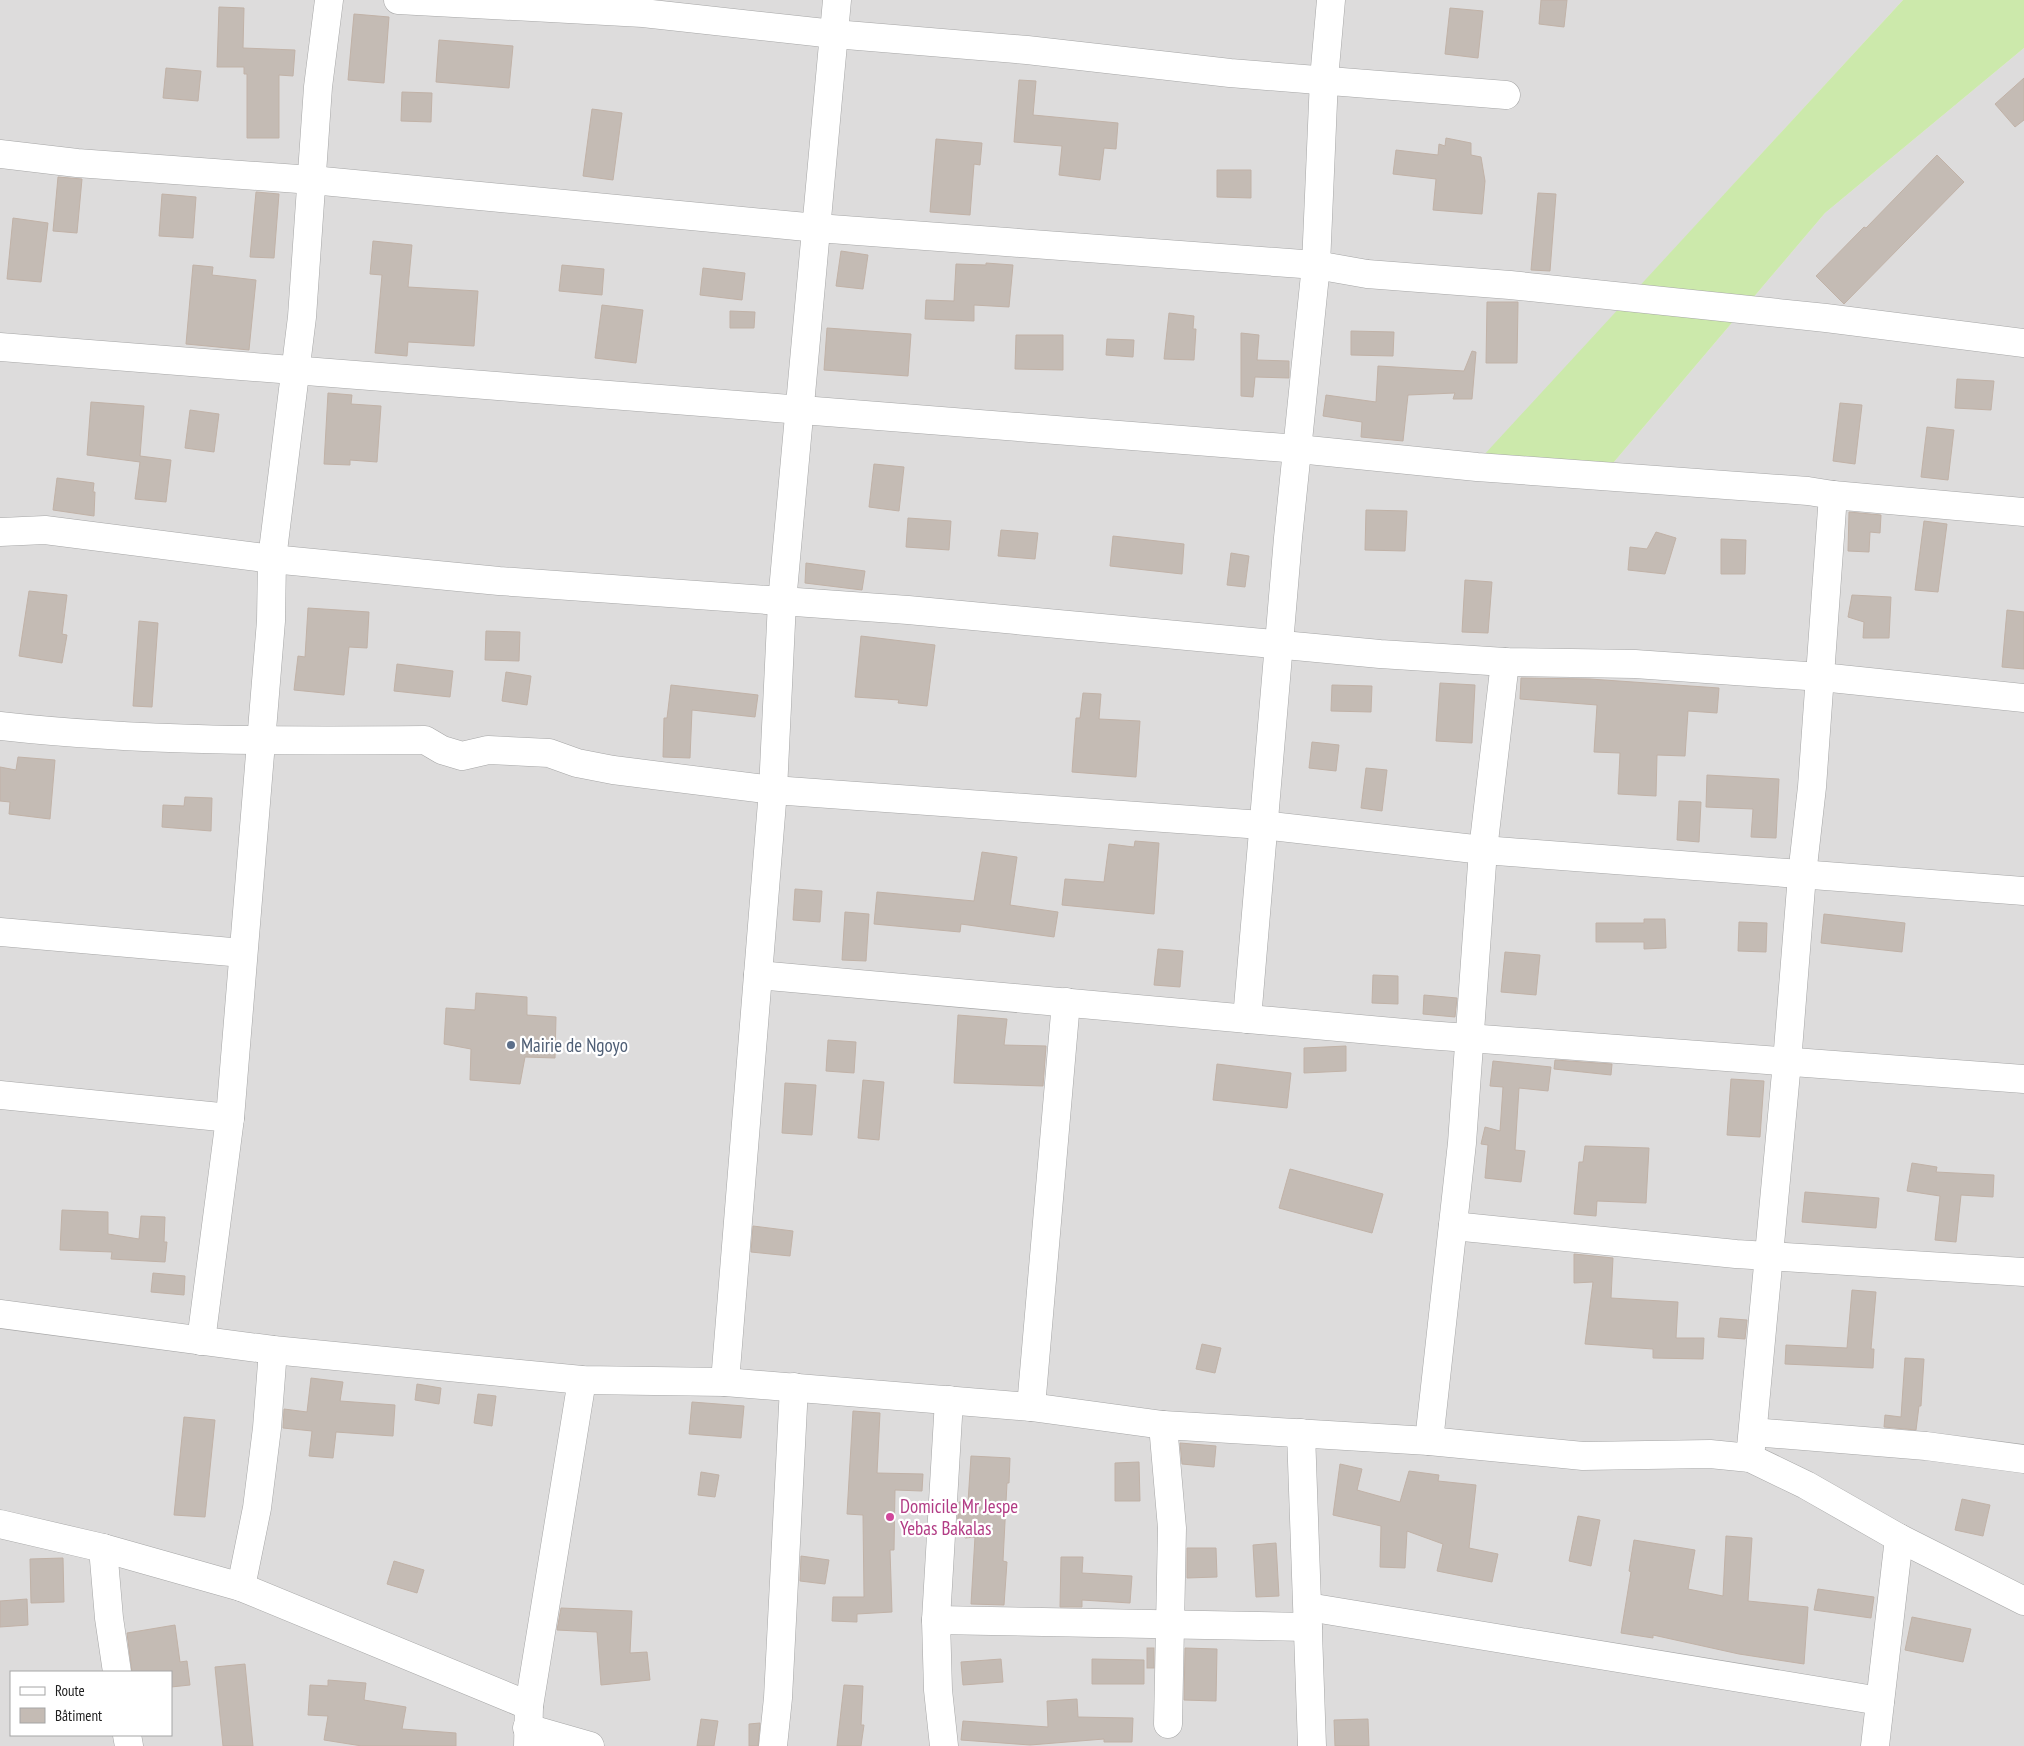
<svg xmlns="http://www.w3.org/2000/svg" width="2024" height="1746" viewBox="0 0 2024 1746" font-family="'PT Sans Narrow',sans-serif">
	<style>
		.residential { fill: #dddcdc; fill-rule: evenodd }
		.grass { fill: #cce9ab }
		.building { fill: #c4bbb4; stroke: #c1b2a7 }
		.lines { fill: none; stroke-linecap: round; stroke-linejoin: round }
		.minor-casing { stroke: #a6a6a6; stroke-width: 29 }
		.minor { stroke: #fff; stroke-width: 28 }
		.service-dot { fill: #5c6f8a; stroke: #fff; stroke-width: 2 }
		.hotel-dot { fill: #d1479c; stroke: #fff; stroke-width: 2 }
		.labels { text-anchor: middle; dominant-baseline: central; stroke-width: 4.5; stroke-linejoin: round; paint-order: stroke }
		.service-label { font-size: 19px; fill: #4e5e75; stroke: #fff; text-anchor: start }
		.hotel-label { font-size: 19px; fill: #b23c85; stroke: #fff; text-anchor: start }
	</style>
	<rect width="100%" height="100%" fill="#efebe5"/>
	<!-- residential -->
	<path class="residential" d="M0,0H1903L1483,457L1597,482L1825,213L2024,48V1746H0ZM11,1672H171V1735H11Z"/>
	<!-- grass -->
	<polygon class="grass" points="1903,0 2024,0 2024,48 1825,213 1597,482 1482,457"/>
	<!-- building -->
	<g class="building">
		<polygon points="1541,0 1567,0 1564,27 1539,24"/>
		<polygon points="219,7 244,8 243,48 295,50 293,76 279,75 279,138 247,138 247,74 244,74 244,67 217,67"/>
		<polygon points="1450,8 1483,11 1478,58 1445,54"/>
		<polygon points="354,14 389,17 384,83 348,80"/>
		<polygon points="439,40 513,46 509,88 436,82"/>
		<polygon points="166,68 201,71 198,101 163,98"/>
		<polygon points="2024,78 2024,120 2015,127 1995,104"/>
		<polygon points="1019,80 1036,81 1033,115 1118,123 1116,149 1104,148 1100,180 1059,175 1062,146 1014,142"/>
		<polygon points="402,92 432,93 431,122 401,121"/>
		<polygon points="592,109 622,113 613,180 583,176"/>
		<polygon points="1446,138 1471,143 1471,155 1481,157 1485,181 1482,214 1433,210 1436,179 1393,174 1396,150 1438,155 1439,144 1445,146"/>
		<polygon points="936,139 982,143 980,165 974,164 970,215 930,212"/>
		<polygon points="1937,155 1964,182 1844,304 1816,276 1864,227 1866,228"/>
		<polygon points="1217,170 1251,170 1251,198 1217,197"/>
		<polygon points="58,177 82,179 77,233 53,231"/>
		<polygon points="256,192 279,194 274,258 250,257"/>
		<polygon points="1538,193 1556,194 1550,271 1531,270"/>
		<polygon points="162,194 196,197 193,238 159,236"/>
		<polygon points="13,218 48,223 41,282 7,279"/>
		<polygon points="373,241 412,245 408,287 478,291 474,346 408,342 407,356 375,353 382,275 370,274"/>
		<polygon points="841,251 868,255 863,289 836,286"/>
		<polygon points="986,263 1013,265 1009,307 974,305 974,321 925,319 926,300 954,301 956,264 986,265"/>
		<polygon points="193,265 213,267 212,275 256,280 249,350 186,344"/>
		<polygon points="562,265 604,269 602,295 559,291"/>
		<polygon points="703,268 745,273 742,300 700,295"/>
		<polygon points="1487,302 1518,302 1517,363 1486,363"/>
		<polygon points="602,305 643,310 636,363 595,358"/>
		<polygon points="730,311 755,312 754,328 730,328"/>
		<polygon points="1169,313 1194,316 1193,329 1196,329 1194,360 1164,359"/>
		<polygon points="827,328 911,334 908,376 824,370"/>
		<polygon points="1351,331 1394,332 1393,356 1351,355"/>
		<polygon points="1241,333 1259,335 1257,360 1289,361 1289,378 1255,377 1253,397 1241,396"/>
		<polygon points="1016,335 1063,335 1063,370 1015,369"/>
		<polygon points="1107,339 1134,340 1133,357 1106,355"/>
		<polygon points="1472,351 1476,352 1472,399 1453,399 1455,393 1408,395 1403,441 1361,437 1362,422 1323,416 1326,395 1376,402 1378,366 1464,371"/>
		<polygon points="1957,379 1994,381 1991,410 1955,408"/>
		<polygon points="328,393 352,395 351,404 381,406 377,462 350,460 350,465 324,464"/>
		<polygon points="91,402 144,406 140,456 171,460 166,502 135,499 140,462 87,455"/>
		<polygon points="1840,403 1862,405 1855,464 1833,461"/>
		<polygon points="190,410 219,414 214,452 185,448"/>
		<polygon points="1927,427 1954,430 1948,480 1921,477"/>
		<polygon points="874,464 904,467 899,511 869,507"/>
		<polygon points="57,478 94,483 93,492 95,492 94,516 53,510"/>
		<polygon points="1366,510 1407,511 1405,551 1365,550"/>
		<polygon points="1849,512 1881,515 1880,533 1870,532 1869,552 1848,551"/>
		<polygon points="908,518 951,521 949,550 906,547"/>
		<polygon points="1924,521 1947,524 1938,592 1915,590"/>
		<polygon points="1001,530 1038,533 1035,559 998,556"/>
		<polygon points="1656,532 1676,538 1665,574 1628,570 1630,547 1647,549"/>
		<polygon points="1113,536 1184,544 1182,574 1110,566"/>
		<polygon points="1721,539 1746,540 1745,574 1721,574"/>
		<polygon points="1231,553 1249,556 1245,587 1227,585"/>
		<polygon points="806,563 865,571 862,590 805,583"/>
		<polygon points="1465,580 1492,582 1488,633 1462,632"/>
		<polygon points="29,591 67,595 62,634 67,635 62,663 19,656"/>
		<polygon points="1852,595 1891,597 1889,638 1863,638 1864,622 1848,617"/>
		<polygon points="308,608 369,612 367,648 349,647 344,695 294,690 298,656 305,657"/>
		<polygon points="2007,610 2024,612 2024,669 2002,667"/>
		<polygon points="139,621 158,623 152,707 133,706"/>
		<polygon points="486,631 520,632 519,661 485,660"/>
		<polygon points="861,636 935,645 927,706 898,703 899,700 855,697"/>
		<polygon points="397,664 453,671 450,697 394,691"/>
		<polygon points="506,672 531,676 527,705 502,701"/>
		<polygon points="1521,678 1590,679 1719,688 1717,713 1688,711 1685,756 1657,755 1656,796 1618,794 1620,753 1594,752 1597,705 1520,699"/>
		<polygon points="1440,683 1475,685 1472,743 1436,741"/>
		<polygon points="671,685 758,695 755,717 692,710 690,758 663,757 664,718 667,718"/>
		<polygon points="1332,685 1372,686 1371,712 1331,711"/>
		<polygon points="1083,693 1101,694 1099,719 1140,721 1136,777 1072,772 1076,718 1080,718"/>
		<polygon points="1312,742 1339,745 1336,771 1309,768"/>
		<polygon points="18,757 55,760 50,819 9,814 10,802 0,801 0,767 16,770"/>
		<polygon points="1366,768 1387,770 1382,811 1361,808"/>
		<polygon points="1707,775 1779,779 1776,838 1751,837 1753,809 1706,807"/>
		<polygon points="185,797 212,798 211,831 162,827 163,805 184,806"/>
		<polygon points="1679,801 1701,802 1699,842 1677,840"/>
		<polygon points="1135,841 1159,843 1154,914 1062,905 1065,879 1104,882 1109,844 1134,847"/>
		<polygon points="982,852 1017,857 1010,905 1058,912 1054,937 961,924 960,932 874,924 877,892 974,901"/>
		<polygon points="795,889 822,891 820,922 793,920"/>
		<polygon points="845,912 869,914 866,961 842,960"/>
		<polygon points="1824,914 1905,923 1902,952 1821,943"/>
		<polygon points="1644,919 1665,919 1666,948 1644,949 1644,942 1596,942 1596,923 1644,923"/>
		<polygon points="1739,922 1767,923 1766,952 1738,951"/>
		<polygon points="1158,949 1183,951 1180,987 1154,985"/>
		<polygon points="1505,952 1540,955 1536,995 1501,992"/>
		<polygon points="1373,975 1398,976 1398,1004 1372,1003"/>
		<polygon points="476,993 527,997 527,1015 556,1017 555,1058 525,1057 520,1084 470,1080 471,1049 444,1044 446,1008 475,1010"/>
		<polygon points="1424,995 1457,998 1455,1017 1423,1014"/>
		<polygon points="958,1015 1007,1019 1004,1045 1046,1046 1043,1086 954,1083"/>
		<polygon points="828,1040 856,1042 854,1073 826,1071"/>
		<polygon points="1346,1046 1346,1071 1304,1073 1304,1048"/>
		<polygon points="1555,1060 1612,1064 1611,1075 1554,1069"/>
		<polygon points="1493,1061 1551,1067 1548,1091 1519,1088 1515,1150 1525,1151 1521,1182 1485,1178 1488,1145 1481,1144 1485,1127 1500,1131 1503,1087 1490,1086"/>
		<polygon points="1217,1064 1291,1073 1287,1108 1213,1100"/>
		<polygon points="1731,1079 1764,1081 1760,1137 1727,1135"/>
		<polygon points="863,1080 884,1082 879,1140 858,1138"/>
		<polygon points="785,1083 816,1085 812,1135 782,1133"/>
		<polygon points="1585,1146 1649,1148 1646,1203 1597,1201 1596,1216 1574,1214 1579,1162 1583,1162"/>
		<polygon points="1912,1163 1937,1167 1936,1172 1994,1175 1993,1197 1961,1195 1956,1242 1935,1240 1940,1196 1907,1191"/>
		<polygon points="1290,1169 1383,1194 1372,1233 1279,1208"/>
		<polygon points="1805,1192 1879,1198 1876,1228 1802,1222"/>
		<polygon points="62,1210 108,1212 108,1234 139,1239 141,1216 165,1217 164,1242 167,1242 165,1262 111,1259 112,1252 60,1250"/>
		<polygon points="753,1226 793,1231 790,1256 751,1252"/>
		<polygon points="1574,1254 1613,1258 1611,1298 1678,1302 1676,1338 1704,1338 1703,1359 1653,1358 1653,1349 1585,1344 1593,1282 1574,1283"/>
		<polygon points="153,1273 185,1276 184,1295 151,1292"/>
		<polygon points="1852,1290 1876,1292 1871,1349 1874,1349 1873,1368 1785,1364 1786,1345 1847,1348"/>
		<polygon points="1720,1318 1747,1320 1745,1339 1718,1337"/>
		<polygon points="1202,1344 1221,1348 1215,1373 1196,1369"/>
		<polygon points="1905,1358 1924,1359 1921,1406 1919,1406 1916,1430 1884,1427 1885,1415 1901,1417"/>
		<polygon points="311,1378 343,1382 340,1401 395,1405 393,1436 336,1432 333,1458 309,1456 312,1431 283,1428 284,1409 307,1412"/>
		<polygon points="417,1384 441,1388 439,1404 415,1400"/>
		<polygon points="478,1394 496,1396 492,1426 474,1423"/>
		<polygon points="692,1402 744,1406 741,1438 689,1434"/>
		<polygon points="853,1411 880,1413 877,1473 923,1474 922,1491 895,1490 894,1550 890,1550 892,1612 857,1614 857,1622 832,1621 833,1597 864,1597 863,1515 847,1514"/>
		<polygon points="184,1417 215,1420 205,1517 174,1515"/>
		<polygon points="1180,1443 1216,1446 1214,1467 1182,1464"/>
		<polygon points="971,1456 1010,1458 1009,1483 1007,1483 1003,1561 1007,1562 1004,1605 971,1604 975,1537 965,1538 961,1528 957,1527 959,1502 968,1502"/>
		<polygon points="1139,1462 1140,1501 1115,1501 1115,1463"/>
		<polygon points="1340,1464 1362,1469 1357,1490 1400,1502 1409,1471 1439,1475 1438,1481 1476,1485 1469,1548 1498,1554 1492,1582 1437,1571 1443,1544 1407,1531 1405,1568 1380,1567 1381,1526 1333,1515"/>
		<polygon points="701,1472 719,1475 715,1497 698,1495"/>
		<polygon points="1962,1499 1990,1505 1983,1536 1955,1530"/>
		<polygon points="1578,1516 1600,1520 1591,1566 1569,1561"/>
		<polygon points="1726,1536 1752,1538 1748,1601 1808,1607 1804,1664 1739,1654 1653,1635 1653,1638 1621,1633 1631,1572 1629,1571 1634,1540 1695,1550 1688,1589 1723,1596"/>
		<polygon points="1276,1543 1279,1596 1256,1597 1253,1545"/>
		<polygon points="1187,1548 1216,1548 1217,1577 1187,1578"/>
		<polygon points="801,1556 829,1560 825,1584 800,1581"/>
		<polygon points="1061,1557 1083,1557 1082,1573 1132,1576 1130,1603 1082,1600 1082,1607 1060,1607"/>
		<polygon points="63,1558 64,1602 31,1603 30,1559"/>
		<polygon points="394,1561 424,1570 417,1593 387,1584"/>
		<polygon points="1818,1589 1874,1597 1871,1618 1814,1610"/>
		<polygon points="27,1599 28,1625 0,1627 0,1601"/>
		<polygon points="561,1608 632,1611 630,1653 647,1652 650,1680 601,1685 597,1632 557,1630"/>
		<polygon points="1912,1617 1971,1629 1963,1662 1905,1650"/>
		<polygon points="175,1625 180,1662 187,1661 190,1685 171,1687 171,1672 132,1672 127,1633"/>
		<rect x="1147" y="1648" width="7" height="20"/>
		<polygon points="1185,1648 1217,1649 1216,1701 1184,1700"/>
		<polygon points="1001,1659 1003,1682 963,1685 961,1662"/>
		<polygon points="1092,1659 1144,1660 1144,1684 1092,1684"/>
		<polygon points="245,1664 253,1746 223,1746 215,1667"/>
		<polygon points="328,1680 366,1683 364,1700 406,1707 402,1729 456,1733 456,1746 362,1746 324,1740 328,1716 308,1715 310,1685 328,1686"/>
		<polygon points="844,1685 863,1686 861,1725 864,1725 861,1746 837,1746"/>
		<polygon points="1077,1699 1078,1717 1133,1718 1132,1742 1104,1742 1104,1739 1030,1745 961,1740 963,1721 1048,1727 1047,1701"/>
		<polygon points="701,1719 718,1721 714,1746 697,1746"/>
		<polygon points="1368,1719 1369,1746 1335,1746 1334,1720"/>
		<polygon points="760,1723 758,1746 749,1746 749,1724"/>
	</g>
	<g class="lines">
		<!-- minor casing -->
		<g class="minor-casing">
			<g id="minor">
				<polyline points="398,0 643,13 834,34 1027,50 1230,73 1506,95"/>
				<polyline points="0,154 77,163 312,180 817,228 1316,265 1367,274 1510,285 1826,318 2024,343"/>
				<polyline points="0,347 1298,449 1477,467 1808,491 1833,495 2024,512"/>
				<polyline points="0,532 45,530 272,559 499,581 908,610 1380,654 1505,662 1635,664 1821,677 2024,698"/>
				<path d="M0,726C141,742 284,741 425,740L442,750L462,756L488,750L549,753L577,763L613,770L773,790L1262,825L1483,850L2024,891"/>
				<polyline points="0,932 243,953"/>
				<polyline points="758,975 1427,1035 2024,1079"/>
				<polyline points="1247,1019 1288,538 1316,265 1324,79 1331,0"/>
				<polyline points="0,1095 230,1118"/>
				<polyline points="1453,1226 1736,1254 2024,1272"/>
				<polyline points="0,1314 273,1350 582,1380 725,1382 1031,1407 1163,1425 1429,1441 1583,1456 1710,1454 1750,1458 1806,1485 1899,1538 2024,1601"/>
				<polyline points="201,1341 230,1118 271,621 272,559 302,317 318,87 329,0"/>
				<polyline points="725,1382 773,790 782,602 837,0"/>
				<polyline points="1031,1407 1066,1002"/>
				<polyline points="1163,1425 1172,1528 1168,1724"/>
				<polyline points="1753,1432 1926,1446 2024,1459"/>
				<polyline points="1301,1433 1312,1746"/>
				<polyline points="1429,1441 1462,1143 1483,850 1505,662"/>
				<polyline points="1750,1458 1787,1062 1802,875 1812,787 1833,495"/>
				<polyline points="0,1524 103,1548 241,1587 513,1699 529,1706 528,1746"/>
				<polyline points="103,1548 109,1618 117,1672"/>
				<polyline points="241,1587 257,1508 267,1428 273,1350"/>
				<polyline points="1308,1607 1880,1701"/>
				<polyline points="936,1620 1308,1627"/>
				<polyline points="529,1706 582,1380"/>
				<polyline points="527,1728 590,1746"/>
				<polyline points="127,1735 129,1746"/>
				<polyline points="773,1746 778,1698 794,1387"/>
				<polyline points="944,1746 938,1690 936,1620 949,1400"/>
				<polyline points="1875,1746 1899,1538"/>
			</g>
		</g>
		<!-- minor -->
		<use href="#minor" class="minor"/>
	</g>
	<!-- markers -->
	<circle class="service-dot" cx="511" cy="1045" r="5"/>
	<circle class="hotel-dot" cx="890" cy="1517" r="5"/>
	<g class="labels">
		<!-- service labels -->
		<g class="service-label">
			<text x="521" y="1045">Mairie de Ngoyo</text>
		</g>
		<!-- hotel labels -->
		<g class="hotel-label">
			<text x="900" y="1506">Domicile Mr Jespe<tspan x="900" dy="22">Yebas Bakalas</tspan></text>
		</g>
	</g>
	<!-- legend -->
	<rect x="10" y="1671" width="162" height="65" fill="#ffffff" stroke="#a5a5a5"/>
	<rect x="20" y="1687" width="25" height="8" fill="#ffffff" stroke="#a5a5a5"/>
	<text x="55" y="1696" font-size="15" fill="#1f1f1f">Route</text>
	<rect x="20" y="1708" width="25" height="15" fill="#c4bbb4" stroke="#a5a5a5"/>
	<text x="55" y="1721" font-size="15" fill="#1f1f1f">Bâtiment</text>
</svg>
